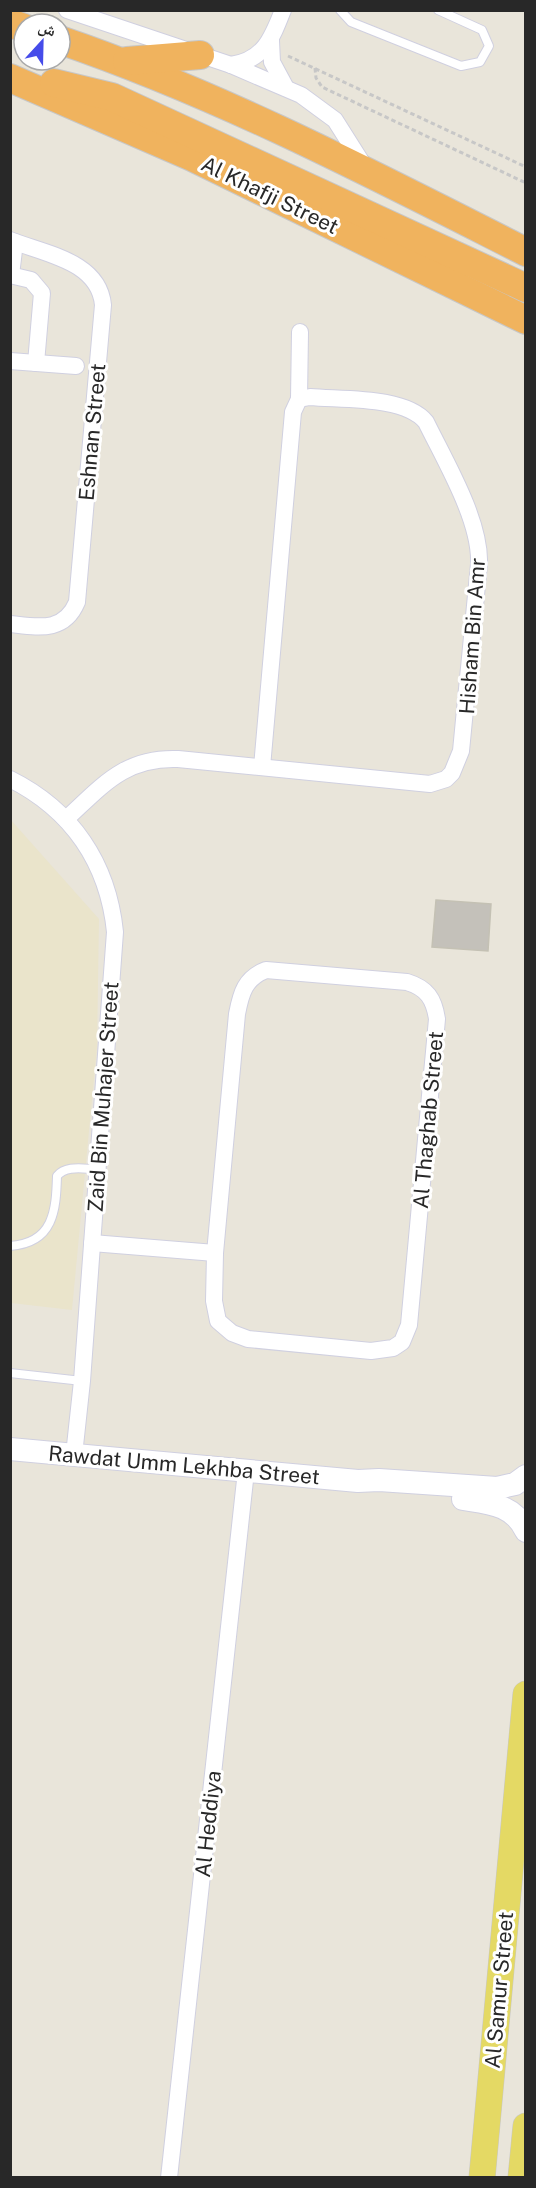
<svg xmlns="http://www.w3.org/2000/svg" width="536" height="2188" viewBox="0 0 536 2188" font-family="'Public Sans','Noto Naskh Arabic',sans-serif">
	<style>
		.education { fill: #eae4cb }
		.building { fill: #c4c1ba; stroke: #c4c1b4; stroke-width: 1.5 }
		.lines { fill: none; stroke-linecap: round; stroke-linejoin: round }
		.lane-casing { stroke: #d0d0e0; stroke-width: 10 }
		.street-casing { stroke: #d0d0e0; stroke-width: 18 }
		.secondary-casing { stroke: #d0d0e0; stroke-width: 24 }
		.primary-casing { stroke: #c7c7c7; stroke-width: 27 }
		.highway-casing { stroke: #c7c7c7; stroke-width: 30 }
		.path { stroke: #c7c7c7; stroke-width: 3; stroke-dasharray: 4.5 3; stroke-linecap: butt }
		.lane { stroke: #fff; stroke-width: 8 }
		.street { stroke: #fff; stroke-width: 16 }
		.secondary { stroke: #fff; stroke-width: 22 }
		.primary { stroke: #e4d964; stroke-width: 26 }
		.highway { stroke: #f0b35e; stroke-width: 28 }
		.labels { text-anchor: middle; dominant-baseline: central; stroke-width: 6; stroke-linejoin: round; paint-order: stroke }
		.street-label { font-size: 21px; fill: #282828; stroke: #fff }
	</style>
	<rect width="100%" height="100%" fill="#e9e5da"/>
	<!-- education -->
	<polygon class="education" points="10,819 99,919 97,1047 72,1310 11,1303"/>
	<!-- building -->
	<polygon class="building" points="436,900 491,904 488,951 432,947"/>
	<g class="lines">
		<!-- lane casing -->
		<g class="lane-casing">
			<g id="lane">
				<polyline points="340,10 351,22 461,66 480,62 489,46 482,30 438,10"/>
				<path d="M10,1246C54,1243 56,1210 57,1176C66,1165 83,1169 96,1169"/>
				<polyline points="10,1373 82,1381"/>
			</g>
		</g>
		<!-- street casing -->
		<g class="street-casing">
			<g id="street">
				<polyline points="67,10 231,65 301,95 335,120 366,169"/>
				<polyline points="271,41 272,62 286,88"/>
				<path d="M231,65C264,60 272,38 283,10"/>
				<path d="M10,240C45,254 99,261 103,305L77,602C64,633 38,627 10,624"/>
				<polyline points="10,275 31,280 42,293 36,363"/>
				<polyline points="11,275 15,242"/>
				<polyline points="10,361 76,366"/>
				<polyline points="262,767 293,412 299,399 300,332"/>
				<path d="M10,779C72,810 108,863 115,932L82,1381L74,1455"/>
				<path d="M66,819C103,785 125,757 178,759L430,784L446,779L452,773L461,751L479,564C481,521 445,461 426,422C405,396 342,400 310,397L299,399"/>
				<path d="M266,970L407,982C427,988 434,999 437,1019L409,1325L402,1342L393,1348L371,1351L248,1339L232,1333L218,1321L214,1301L215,1253L237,1014C241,993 245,978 266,970Z"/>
				<polyline points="92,1243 215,1253"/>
				<polyline points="169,2178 246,1471"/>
			</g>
		</g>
		<!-- secondary casing -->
		<g class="secondary-casing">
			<g id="secondary">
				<polyline points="10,1449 358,1481 379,1480 497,1488 515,1484 526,1476"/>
				<path d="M463,1499C488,1503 514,1504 526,1531"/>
			</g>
		</g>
		<!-- primary casing -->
		<g class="primary-casing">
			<g id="primary">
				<polyline points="482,2178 526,1694"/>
				<polyline points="521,2178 526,2126"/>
			</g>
		</g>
		<!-- highway casing -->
		<g class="highway-casing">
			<g id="highway">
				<polyline points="10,23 24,28"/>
				<path d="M60,40C221,95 374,175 526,252"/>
				<polyline points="127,61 200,55"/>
				<polyline points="10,78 192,157 526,320"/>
				<polyline points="54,83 112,97 526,288"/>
			</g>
		</g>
		<!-- path -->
		<g class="path">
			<polyline points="288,56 526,167"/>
			<polyline points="315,68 316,78 322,87 526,183"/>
		</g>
		<!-- lane -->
		<use href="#lane" class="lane"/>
		<!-- street -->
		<use href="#street" class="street"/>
		<!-- secondary -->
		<use href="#secondary" class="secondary"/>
		<!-- primary -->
		<use href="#primary" class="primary"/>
		<!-- highway -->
		<use href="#highway" class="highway"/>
	</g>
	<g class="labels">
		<!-- street labels -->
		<g class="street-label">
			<text transform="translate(270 195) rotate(26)">Al Khafji Street</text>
			<text transform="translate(92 432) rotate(-85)">Eshnan Street</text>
			<text transform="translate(472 636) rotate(-86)">Hisham Bin Amr</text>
			<text transform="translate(103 1097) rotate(-86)">Zaid Bin Muhajer Street</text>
			<text transform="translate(428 1120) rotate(-85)">Al Thaghab Street</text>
			<text transform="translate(184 1465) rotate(5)">Rawdat Umm Lekhba Street</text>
			<text transform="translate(208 1824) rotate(-84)">Al Heddiya</text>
			<text transform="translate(499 1990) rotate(-85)">Al Samur Street</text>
		</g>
	</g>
	<!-- border -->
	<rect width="536" height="2188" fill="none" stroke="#282828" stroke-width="24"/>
	<!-- north arrow -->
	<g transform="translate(42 42) rotate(22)"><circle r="28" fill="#ffffff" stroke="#a9a9a9" stroke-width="1.5"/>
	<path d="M0-4.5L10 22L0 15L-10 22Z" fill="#464cea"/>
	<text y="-9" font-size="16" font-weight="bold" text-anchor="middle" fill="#282828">ش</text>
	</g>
</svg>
